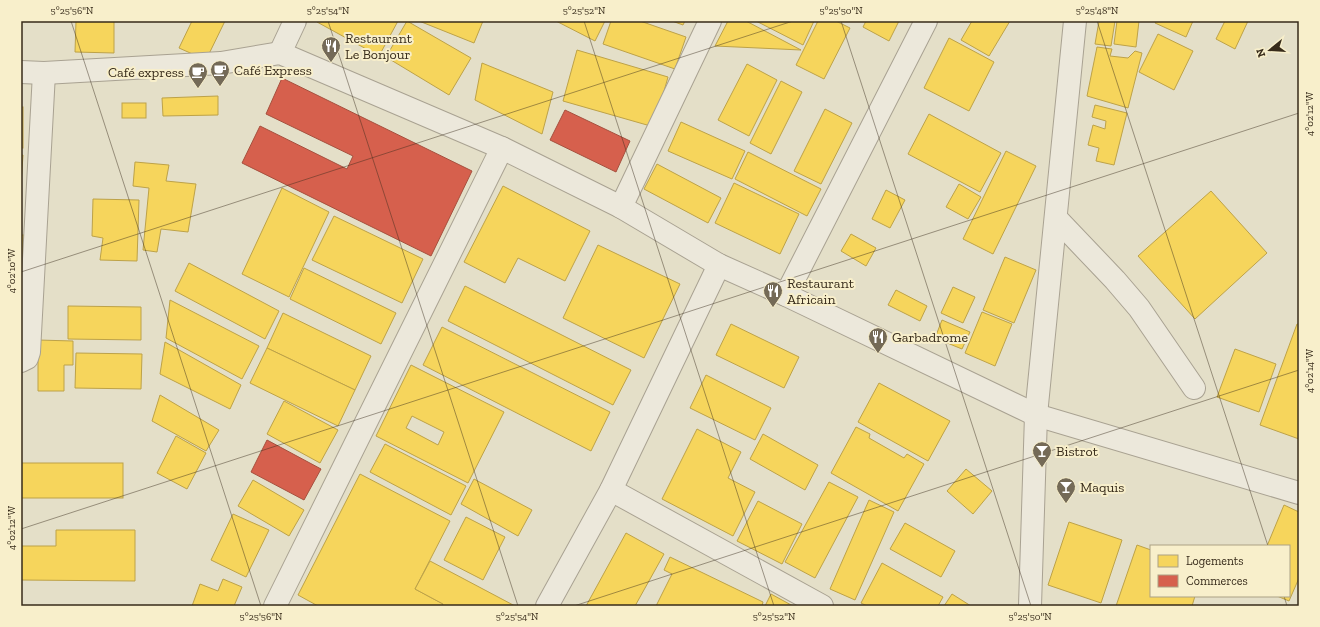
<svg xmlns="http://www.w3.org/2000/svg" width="1320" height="627" viewBox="0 0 1320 627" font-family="'Zilla Slab',serif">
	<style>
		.homes { fill: #f6d55c; stroke: #bda248; fill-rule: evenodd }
		.shops { fill: #d6604d; stroke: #a6503e }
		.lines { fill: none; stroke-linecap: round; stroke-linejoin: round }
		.minor-casing { stroke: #a9a292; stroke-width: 24 }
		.minor { stroke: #ece8db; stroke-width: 22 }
		.ticks { fill: none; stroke: #372b1a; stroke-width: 1; stroke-opacity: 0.45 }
		.labels { text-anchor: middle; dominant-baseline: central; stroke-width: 4; stroke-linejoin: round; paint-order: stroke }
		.poi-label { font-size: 14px; fill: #372b1a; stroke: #f8efcb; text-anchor: start }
		.neatline { fill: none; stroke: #372b1a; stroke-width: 1.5 }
		.ticks-label { font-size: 10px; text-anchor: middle; fill: #372b1a }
	</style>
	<rect width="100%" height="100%" fill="#e4dfc8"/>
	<!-- homes -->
	<g class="homes">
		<polygon points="76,21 114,21 114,53 75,52"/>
		<polygon points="192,21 225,21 206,60 179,48"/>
		<polygon points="318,21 398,21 379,56 317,22"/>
		<polygon points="407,21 471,58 449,95 386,57"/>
		<polygon points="419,21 483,21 474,43"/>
		<polygon points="556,21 605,21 595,41"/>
		<polygon points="611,21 640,21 686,37 675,69 603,44"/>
		<polygon points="672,21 685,21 683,25"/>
		<polygon points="728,21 746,21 801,50 715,46"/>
		<polygon points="756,21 814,21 803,45"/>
		<polygon points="818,21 836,21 850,28 824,79 796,65"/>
		<polygon points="866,21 899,21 889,41 863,27"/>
		<polygon points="972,21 1010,21 989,56 961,40"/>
		<polygon points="1099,21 1115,21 1111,46 1095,44"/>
		<polygon points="1117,21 1139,21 1136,47 1114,44"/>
		<polygon points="1156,21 1193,21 1186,37 1155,23"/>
		<polygon points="1225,21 1248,21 1235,49 1216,39"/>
		<polygon points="1158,34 1193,51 1174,90 1139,72"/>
		<polygon points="949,38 994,62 969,111 924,88"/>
		<polygon points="1097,47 1112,49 1110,56 1128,58 1135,51 1142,53 1128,108 1087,96"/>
		<polygon points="577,50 668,77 654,127 563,101"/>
		<polygon points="482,63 553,92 542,134 475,100"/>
		<polygon points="747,64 777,80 749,136 718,120"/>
		<polygon points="781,81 802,92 771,154 750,143"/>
		<polygon points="218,96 218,115 163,116 162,98"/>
		<rect x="122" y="103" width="24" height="15"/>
		<polygon points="1095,105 1127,113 1114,165 1096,161 1099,148 1088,145 1093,125 1105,129 1106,121 1092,117"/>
		<rect x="21" y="107" width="2" height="41"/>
		<polygon points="825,109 852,123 821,184 794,171"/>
		<polygon points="929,114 1001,153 980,192 908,154"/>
		<polygon points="681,122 745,151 732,179 668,151"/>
		<polygon points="1006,151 1036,166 993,254 963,239"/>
		<polygon points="748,152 821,189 807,216 735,179"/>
		<polygon points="21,155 23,155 21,184"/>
		<polygon points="135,162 169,165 166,181 196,184 188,232 161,229 157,252 143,250 149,188 133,186"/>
		<polygon points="657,164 721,198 708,223 644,189"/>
		<polygon points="734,183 799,214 780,254 715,223"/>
		<polygon points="959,184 981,197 968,219 946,207"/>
		<polygon points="503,186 590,231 565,281 518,258 505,283 464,262"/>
		<polygon points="282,188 329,212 289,297 242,274"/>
		<polygon points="886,190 905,200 890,228 872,219"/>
		<polygon points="1211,191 1267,253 1195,319 1138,256"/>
		<polygon points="93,199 139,200 137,261 100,260 103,238 92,236"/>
		<polygon points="334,216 423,259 402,303 312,260"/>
		<polygon points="851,234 876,248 866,266 841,251"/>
		<polygon points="21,235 24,235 22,268 21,268"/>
		<polygon points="598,245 680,284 644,358 563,318"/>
		<polygon points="1005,257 1036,270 1014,323 983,310"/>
		<polygon points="189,263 279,311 265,339 175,291"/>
		<polygon points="304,268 396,313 381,344 290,299"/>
		<polygon points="465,286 631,370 613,405 448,321"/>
		<polygon points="953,287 975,297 963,323 941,313"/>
		<polygon points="896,290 927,306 920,321 888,305"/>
		<polygon points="170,300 259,346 242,379 166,338"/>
		<polygon points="68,306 141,307 141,340 68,339"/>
		<polygon points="982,312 1012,324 995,366 965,353"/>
		<polygon points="283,313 371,356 355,390 267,348"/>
		<polygon points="942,320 970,332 962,349 935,338"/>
		<polygon points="731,324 799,357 784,388 716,355"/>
		<polygon points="1297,324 1299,324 1299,439 1260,425"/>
		<polygon points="442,327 610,412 591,451 423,365"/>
		<polygon points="38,340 73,341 73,365 64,365 64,391 38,391"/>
		<polygon points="165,342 241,385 230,409 160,374"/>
		<polygon points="267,348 355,390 338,426 250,383"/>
		<polygon points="1235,349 1276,364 1259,412 1217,397"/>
		<polygon points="76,353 142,354 141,389 75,388"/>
		<path d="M411,365L504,412L468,483L376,436ZM412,416L444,432L438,445L406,428Z"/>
		<polygon points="706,375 771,408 755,440 690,408"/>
		<polygon points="879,383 950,421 928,461 858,422"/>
		<polygon points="160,395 219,430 206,451 152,421"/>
		<polygon points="284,401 338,430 320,463 267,434"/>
		<polygon points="856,427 870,434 869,438 904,458 907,454 924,464 898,511 831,473"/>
		<polygon points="697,429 741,452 728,478 755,492 733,536 662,499"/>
		<polygon points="763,434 818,465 805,490 750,459"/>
		<polygon points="176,436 206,453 187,489 157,473"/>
		<polygon points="385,444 466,486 451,515 370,472"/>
		<rect x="21" y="463" width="102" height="35"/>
		<polygon points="966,469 992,491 973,514 947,491"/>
		<polygon points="360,474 450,521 415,589 443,604 442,606 318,606 298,595"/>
		<polygon points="474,479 532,510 518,536 461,504"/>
		<polygon points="253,480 304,510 289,536 238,506"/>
		<polygon points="829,482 858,497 815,578 785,562"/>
		<polygon points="869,500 894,512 855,600 830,589"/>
		<polygon points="758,501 802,524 782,564 737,541"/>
		<polygon points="1284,505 1299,512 1299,578 1289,601 1277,596 1289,596 1289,546 1267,546"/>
		<polygon points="233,514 269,530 246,577 211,560"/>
		<polygon points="466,517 505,537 483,580 444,560"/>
		<polygon points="1069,522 1122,540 1101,603 1048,585"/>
		<polygon points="905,523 955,551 941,577 890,549"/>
		<polygon points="56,530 135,530 135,581 21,580 21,546 56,546"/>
		<polygon points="626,533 664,554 635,606 586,606"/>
		<polygon points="1137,545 1151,550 1151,596 1195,596 1192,606 1116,606"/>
		<polygon points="670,557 763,602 762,606 656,606 672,574 664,570"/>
		<polygon points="430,561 515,606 442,606 443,604 415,589"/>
		<polygon points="882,563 943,597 938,606 867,606 861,603"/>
		<polygon points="223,579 242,587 234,606 192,606 200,584 218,591"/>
		<polygon points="771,594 793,606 765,606"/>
		<polygon points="952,594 971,606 944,606"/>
	</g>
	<!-- shops -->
	<g class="shops">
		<polygon points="282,78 472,171 431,256 242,163 260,126 347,169 353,156 266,114"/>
		<polygon points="565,110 630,141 616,172 550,140"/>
		<polygon points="267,440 321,469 304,500 251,472"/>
	</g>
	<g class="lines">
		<!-- minor casing -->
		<g class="minor-casing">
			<g id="minor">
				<polyline points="280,53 295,21"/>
				<polyline points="21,72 44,73 221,63 280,53 502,148 621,207 719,265 786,295 1036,415 1299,493"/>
				<polyline points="621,207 710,21"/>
				<polyline points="1056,218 1115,280 1139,308 1194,388"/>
				<polyline points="786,295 926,21"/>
				<polyline points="21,361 27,358 29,352 44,73"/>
				<polyline points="611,490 822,606"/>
				<polyline points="275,606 502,148"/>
				<polyline points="547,606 611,490 719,265"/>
				<polyline points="1030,606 1036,415 1075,21"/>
			</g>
		</g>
		<!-- minor -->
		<use href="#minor" class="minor"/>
	</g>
	<!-- ticks -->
	<path class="ticks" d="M71,21L261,606M328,21L518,606M584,21L774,606M841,21L1031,606M1097,21L1268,546M21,272L793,21M21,529L1299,113M1284,596L1287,606M574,606L1299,370"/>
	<!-- icons -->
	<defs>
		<g id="restaurant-pin" transform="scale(1)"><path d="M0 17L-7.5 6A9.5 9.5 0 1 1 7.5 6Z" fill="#746a57" stroke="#f8efcb"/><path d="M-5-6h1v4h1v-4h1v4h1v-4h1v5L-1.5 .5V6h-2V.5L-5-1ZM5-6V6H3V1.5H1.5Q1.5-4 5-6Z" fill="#fff"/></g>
		<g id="cafe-pin" transform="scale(1)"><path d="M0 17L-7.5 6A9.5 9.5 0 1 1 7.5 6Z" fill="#746a57" stroke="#f8efcb"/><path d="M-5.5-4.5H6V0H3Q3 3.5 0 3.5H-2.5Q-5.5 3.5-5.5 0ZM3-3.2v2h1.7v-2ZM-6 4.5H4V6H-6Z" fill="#fff"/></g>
		<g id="bar-pin" transform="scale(1)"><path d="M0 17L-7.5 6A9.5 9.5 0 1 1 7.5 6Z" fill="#746a57" stroke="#f8efcb"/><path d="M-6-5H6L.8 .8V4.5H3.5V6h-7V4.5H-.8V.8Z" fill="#fff"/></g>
	</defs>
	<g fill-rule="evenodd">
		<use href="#restaurant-pin" x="331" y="46"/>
		<use href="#cafe-pin" x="220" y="70"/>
		<use href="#cafe-pin" x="198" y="72"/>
		<use href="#restaurant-pin" x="773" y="291"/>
		<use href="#restaurant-pin" x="878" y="337"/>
		<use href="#bar-pin" x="1042" y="451"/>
		<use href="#bar-pin" x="1066" y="487"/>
	</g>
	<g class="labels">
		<!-- poi labels -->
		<g class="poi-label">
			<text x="345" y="38">Restaurant<tspan x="345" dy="16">Le Bonjour</tspan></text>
			<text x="234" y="70">Café Express</text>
			<text x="184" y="72" text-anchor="end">Café express</text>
			<text x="787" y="283">Restaurant<tspan x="787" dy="16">Africain</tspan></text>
			<text x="892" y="337">Garbadrome</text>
			<text x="1056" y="451">Bistrot</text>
			<text x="1080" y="487">Maquis</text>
		</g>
	</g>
	<!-- border -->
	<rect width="1320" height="627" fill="none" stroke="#f8efcb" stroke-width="44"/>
	<!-- legend -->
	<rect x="1150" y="545" width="140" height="52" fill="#f8efcb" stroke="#aba184"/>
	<rect x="1158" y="555" width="20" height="12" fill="#f6d55c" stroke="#aba184"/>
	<text x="1186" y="565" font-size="12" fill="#372b1a">Logements</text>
	<rect x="1158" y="575" width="20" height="12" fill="#d6604d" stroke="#aba184"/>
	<text x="1186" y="585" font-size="12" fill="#372b1a">Commerces</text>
	<!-- north arrow -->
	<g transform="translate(1270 50) rotate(252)" stroke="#f8efcb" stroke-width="3" paint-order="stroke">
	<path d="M0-3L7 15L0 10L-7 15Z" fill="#372b1a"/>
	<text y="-6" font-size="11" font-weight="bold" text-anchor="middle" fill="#372b1a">N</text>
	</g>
	<rect x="22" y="22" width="1276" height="583" class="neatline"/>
	<g class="ticks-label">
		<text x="72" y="14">5°25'56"N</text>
		<text x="328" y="14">5°25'54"N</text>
		<text x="584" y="14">5°25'52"N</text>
		<text x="841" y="14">5°25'50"N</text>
		<text x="1097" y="14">5°25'48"N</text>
		<text transform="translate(1309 114) rotate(-90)" y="4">4°02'12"W</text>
		<text transform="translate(11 271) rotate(-90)" y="4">4°02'10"W</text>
		<text transform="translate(1309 371) rotate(-90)" y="4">4°02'14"W</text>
		<text transform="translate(11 528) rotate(-90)" y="4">4°02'12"W</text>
		<text x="261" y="620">5°25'56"N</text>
		<text x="517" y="620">5°25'54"N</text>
		<text x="774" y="620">5°25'52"N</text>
		<text x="1030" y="620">5°25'50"N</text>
	</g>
</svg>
